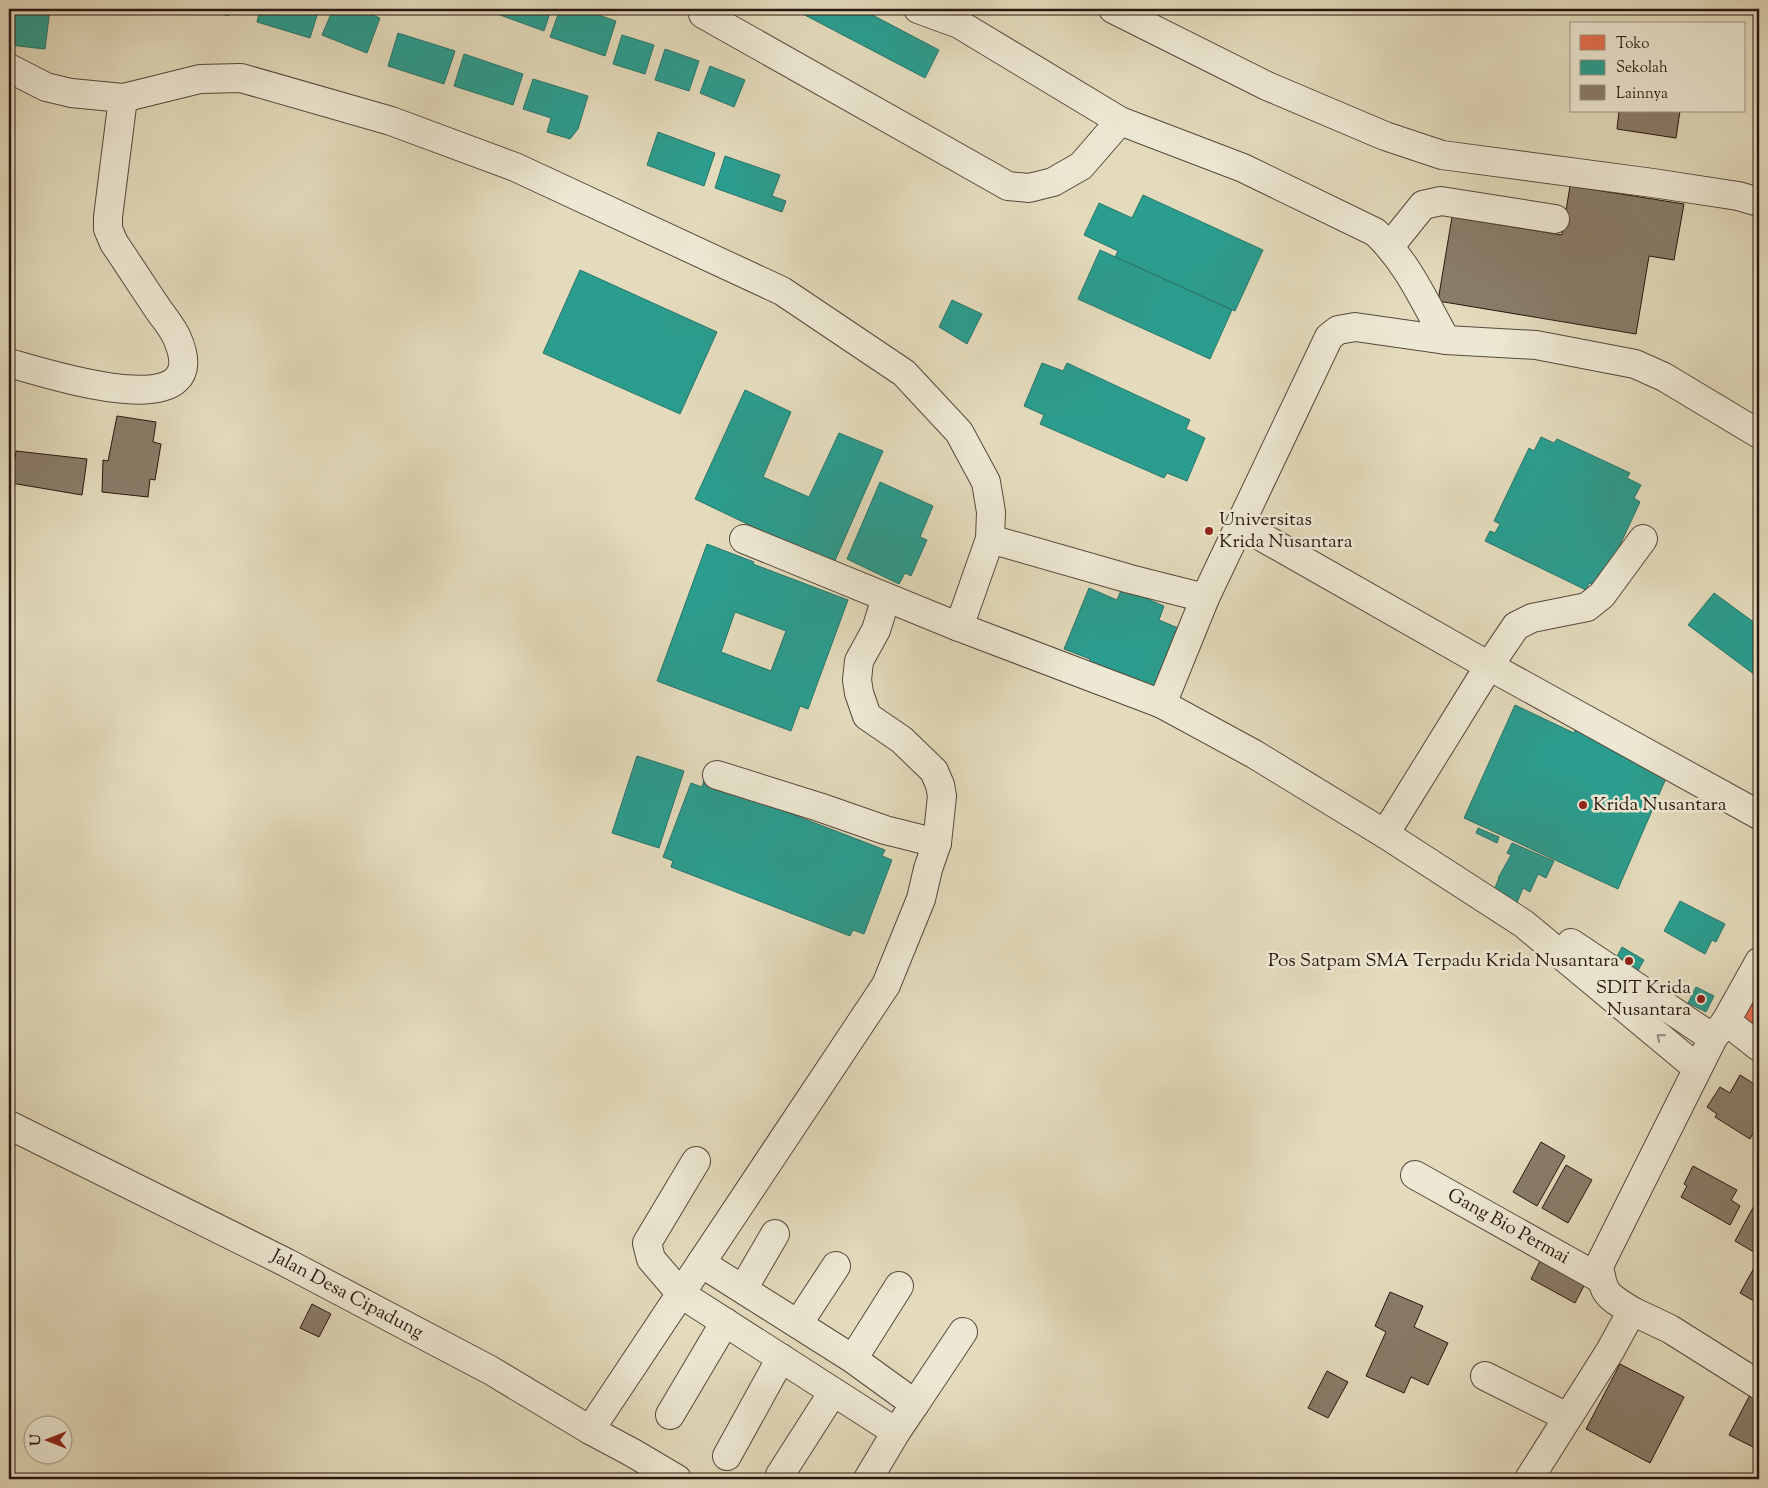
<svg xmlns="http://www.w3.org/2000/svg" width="1768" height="1488" viewBox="0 0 1768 1488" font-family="'Sorts Mill Goudy',serif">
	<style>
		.shops { fill: #e76f51; stroke: #ae553e }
		.schools { fill: #2a9d8f; stroke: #297569; fill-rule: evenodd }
		.building { fill: #897d6a; stroke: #281711 }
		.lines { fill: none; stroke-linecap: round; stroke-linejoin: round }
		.minor-casing { stroke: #57483c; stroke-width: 30 }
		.minor { stroke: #ede8d3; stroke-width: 28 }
		.oneway { stroke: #948a7c }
		.poi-dot { fill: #8f2418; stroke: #ede8d3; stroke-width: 2 }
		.labels { text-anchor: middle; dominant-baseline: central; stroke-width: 5; stroke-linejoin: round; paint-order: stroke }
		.poi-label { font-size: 19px; fill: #281711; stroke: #ede8d3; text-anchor: start }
		.street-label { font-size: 19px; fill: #281711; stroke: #ede8d3 }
	</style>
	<rect width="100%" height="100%" fill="#e3dbbc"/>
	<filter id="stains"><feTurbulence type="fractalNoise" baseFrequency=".004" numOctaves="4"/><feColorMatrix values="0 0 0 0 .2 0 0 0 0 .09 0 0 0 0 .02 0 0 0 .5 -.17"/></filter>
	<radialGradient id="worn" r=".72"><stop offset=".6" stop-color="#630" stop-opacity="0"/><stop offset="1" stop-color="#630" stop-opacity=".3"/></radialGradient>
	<!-- shops -->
	<polygon class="shops" points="1759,989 1759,1027 1742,1019"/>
	<!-- schools -->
	<g class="schools">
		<polygon points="9,9 50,9 45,49 9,45"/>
		<polygon points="210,9 246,9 244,15 231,10 228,16"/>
		<polygon points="260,9 319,9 310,38 257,22"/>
		<polygon points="333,9 357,9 380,18 367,53 322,35"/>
		<polygon points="487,9 555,9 554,14 550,13 544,31 486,10"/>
		<polygon points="560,9 581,9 616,21 605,56 550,37"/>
		<polygon points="801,9 861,9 939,50 925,78 799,12"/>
		<polygon points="398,33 455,51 444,84 388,66"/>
		<polygon points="622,35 654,45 645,74 613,64"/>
		<polygon points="665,49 699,61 689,91 655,80"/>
		<polygon points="464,54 523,74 513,105 454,86"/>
		<polygon points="710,66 745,80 734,107 700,93"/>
		<polygon points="533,79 588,96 578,129 570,139 547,132 551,118 523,109"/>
		<polygon points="658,132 715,153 704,186 647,165"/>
		<polygon points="725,156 780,175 772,196 786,201 782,212 715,188"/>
		<polygon points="1143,195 1263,250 1235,311 1115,257 1118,251 1084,235 1099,203 1132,218"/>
		<polygon points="1100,250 1232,310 1210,359 1078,299"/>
		<polygon points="580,270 717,332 680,414 543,353"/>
		<polygon points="952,300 982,314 967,344 939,327"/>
		<polygon points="1042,363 1063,371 1067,363 1190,420 1186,429 1205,438 1187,481 1167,473 1164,478 1040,424 1044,415 1024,406"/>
		<polygon points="745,390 791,412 763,477 809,497 839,433 883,451 833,565 695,499"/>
		<polygon points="1541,437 1554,443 1557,439 1630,473 1627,478 1641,485 1634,498 1640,502 1606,575 1600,572 1594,585 1589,583 1586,590 1485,541 1490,531 1495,533 1500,524 1494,521 1529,448 1534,451"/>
		<polygon points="880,482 933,506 920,537 927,540 911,576 905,573 899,584 847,559"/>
		<path d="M707,544L754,562L753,564L848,600L808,709L800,706L791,731L657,681ZM735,612L786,631L771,671L721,652Z"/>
		<polygon points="1089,588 1117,600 1122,588 1164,606 1159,620 1183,630 1158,688 1131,678 1129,684 1087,667 1090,659 1064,649"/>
		<polygon points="1714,593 1759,626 1759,678 1688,625"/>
		<polygon points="1515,705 1574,733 1578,722 1667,776 1618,889 1464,818"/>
		<polygon points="637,756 684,771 659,848 612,833"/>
		<polygon points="704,780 885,850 882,856 892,860 864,934 853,930 850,936 671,867 673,861 663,857 691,783 702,787"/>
		<polygon points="1478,828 1499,837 1497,843 1476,833"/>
		<polygon points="1512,843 1554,861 1546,878 1538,874 1530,892 1523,888 1517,903 1494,890 1499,878 1498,878 1511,855 1507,853"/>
		<polygon points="1680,901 1725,924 1716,942 1712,940 1705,954 1664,931"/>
		<polygon points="1622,947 1644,960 1636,974 1614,962"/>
		<polygon points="1696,987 1714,996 1706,1012 1688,1003"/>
	</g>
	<!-- building -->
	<g class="building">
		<polygon points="1619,111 1680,111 1676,138 1617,129"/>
		<polygon points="1570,186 1684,204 1674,260 1649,256 1636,334 1438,301 1452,217 1562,235"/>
		<polygon points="117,416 156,422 153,442 161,444 155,480 150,479 148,497 102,492 103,460 108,461"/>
		<polygon points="16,451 87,459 82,495 11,483"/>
		<polygon points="1740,1075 1759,1087 1759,1135 1754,1131 1750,1139 1715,1117 1717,1114 1707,1107 1720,1087 1730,1093"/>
		<polygon points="1541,1142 1565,1156 1537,1206 1513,1192"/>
		<polygon points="1566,1165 1592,1180 1568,1223 1542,1208"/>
		<polygon points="1693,1166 1737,1190 1731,1200 1740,1206 1730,1225 1681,1197 1687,1186 1684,1184"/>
		<polygon points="1756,1202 1759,1204 1759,1255 1735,1241"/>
		<polygon points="1544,1253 1589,1276 1575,1303 1531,1279"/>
		<polygon points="1759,1259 1759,1304 1740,1293"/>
		<polygon points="1390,1292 1423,1306 1414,1327 1448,1343 1428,1385 1411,1377 1404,1393 1366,1376 1386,1332 1375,1326"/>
		<polygon points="312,1304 331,1314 319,1337 300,1328"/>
		<polygon points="1620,1364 1684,1397 1650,1463 1586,1429"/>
		<polygon points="1327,1371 1348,1382 1328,1418 1308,1408"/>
		<polygon points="1750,1395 1759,1399 1759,1450 1729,1435"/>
	</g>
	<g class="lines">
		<!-- minor casing -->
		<g class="minor-casing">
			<g id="minor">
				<path d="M918,9L959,24L1120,121L1243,168L1375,232C1407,261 1425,303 1446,340"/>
				<polyline points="1113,9 1267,86 1385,136 1442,155 1653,183 1738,196 1759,202"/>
				<polyline points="703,14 1008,186 1029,188 1053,182 1081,166 1120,121"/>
				<path d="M9,68L46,87L71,93L123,98L108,217V229L114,243C129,265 143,287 158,309C164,318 173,328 177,338C218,431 43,372 9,363"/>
				<polyline points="123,98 200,79 241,78 391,121 515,167 782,291 904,373 959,432 986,482 991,512 990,539 959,627"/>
				<polyline points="1390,246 1423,205 1441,201 1555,219"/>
				<polyline points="1241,525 1489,666 1759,815"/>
				<polyline points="744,539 959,627 1162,704 1254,754 1385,834 1524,924 1697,1068"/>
				<polyline points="990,539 1130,579 1205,598"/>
				<polyline points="1162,704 1205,598 1329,337 1338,330 1355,327 1446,340 1536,345 1635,364 1664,377 1759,434"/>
				<polyline points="717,775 819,807 885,830 937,843 942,796 940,785 934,771 902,740 867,716 859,693 857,680 859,661 876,630 886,598"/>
				<polyline points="1385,834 1489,666 1516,626 1532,618 1587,607 1602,595 1643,539"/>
				<polyline points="1571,943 1713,1038"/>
				<polyline points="1726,1021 1759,1047"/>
				<polyline points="9,1125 287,1263 490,1370 590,1430 633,1453 677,1479"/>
				<polyline points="696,1161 647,1243 651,1259 681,1294 896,1432 915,1404 853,1359 701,1263"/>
				<polyline points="1415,1175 1601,1279"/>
				<polyline points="743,1289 775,1234"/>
				<polyline points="1632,1311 1670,1329 1759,1385"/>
				<polyline points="798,1324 836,1266"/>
				<polyline points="853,1359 899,1286"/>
				<polyline points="1485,1376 1567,1417"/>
				<polyline points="915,1404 963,1332"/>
				<polyline points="670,1415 725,1322"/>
				<polyline points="590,1430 886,985 921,899 928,869 937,843"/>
				<polyline points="727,1456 781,1358"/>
				<polyline points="780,1475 833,1392"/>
				<polyline points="868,1479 896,1432"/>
				<path d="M1529,1479L1610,1351L1632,1311C1607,1295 1604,1296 1599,1266L1713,1038L1726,1021L1759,962"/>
			</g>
		</g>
		<!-- minor -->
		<use href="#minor" class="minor"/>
	</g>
	<!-- one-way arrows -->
	<defs><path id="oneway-chevron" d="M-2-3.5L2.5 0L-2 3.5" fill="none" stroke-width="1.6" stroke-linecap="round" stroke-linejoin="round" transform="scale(1.25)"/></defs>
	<use class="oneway" href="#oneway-chevron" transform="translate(1660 1037) rotate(-140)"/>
	<!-- markers -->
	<g class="poi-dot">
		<circle cx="1209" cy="531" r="5"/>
		<circle cx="1583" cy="805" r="5"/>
		<circle cx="1629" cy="961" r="5"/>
		<circle cx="1701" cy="999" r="5"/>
	</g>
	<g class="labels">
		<!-- poi labels -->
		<g class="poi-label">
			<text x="1219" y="520">Universitas<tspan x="1219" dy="22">Krida Nusantara</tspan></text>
			<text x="1593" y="805">Krida Nusantara</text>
			<text x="1619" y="961" text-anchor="end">Pos Satpam SMA Terpadu Krida Nusantara</text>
			<text x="1691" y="988" text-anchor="end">SDIT Krida<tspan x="1691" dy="22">Nusantara</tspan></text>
		</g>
		<!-- street labels -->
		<g class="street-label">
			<text transform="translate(1508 1227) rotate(29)">Gang Bio Permai</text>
			<text transform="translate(347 1295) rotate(28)">Jalan Desa Cipadung</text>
		</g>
	</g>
	<!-- margin -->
	<rect width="1768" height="1488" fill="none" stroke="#e3dbbc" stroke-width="30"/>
	<rect x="10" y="10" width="1748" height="1468" fill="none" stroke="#281711" stroke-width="2.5"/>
	<rect x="15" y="15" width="1738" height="1458" fill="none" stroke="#281711"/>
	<!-- legend -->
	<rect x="1570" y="22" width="175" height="90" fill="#ede8d3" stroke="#9e9485"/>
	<rect x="1580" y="35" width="25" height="15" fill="#e76f51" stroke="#9e9485"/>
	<text x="1616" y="48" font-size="15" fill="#281711">Toko</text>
	<rect x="1580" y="60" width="25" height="15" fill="#2a9d8f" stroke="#9e9485"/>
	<text x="1616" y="72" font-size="15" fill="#281711">Sekolah</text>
	<rect x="1580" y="85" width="25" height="15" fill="#897d6a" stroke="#9e9485"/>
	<text x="1616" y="98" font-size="15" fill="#281711">Lainnya</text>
	<!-- north arrow -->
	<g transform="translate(48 1440) rotate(270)"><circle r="24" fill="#ede8d3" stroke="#9e9485"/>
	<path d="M0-4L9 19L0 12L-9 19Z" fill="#8f2418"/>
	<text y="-8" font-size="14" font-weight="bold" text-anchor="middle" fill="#281711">U</text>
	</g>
	<rect width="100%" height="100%" filter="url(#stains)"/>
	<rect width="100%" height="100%" fill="url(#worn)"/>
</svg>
